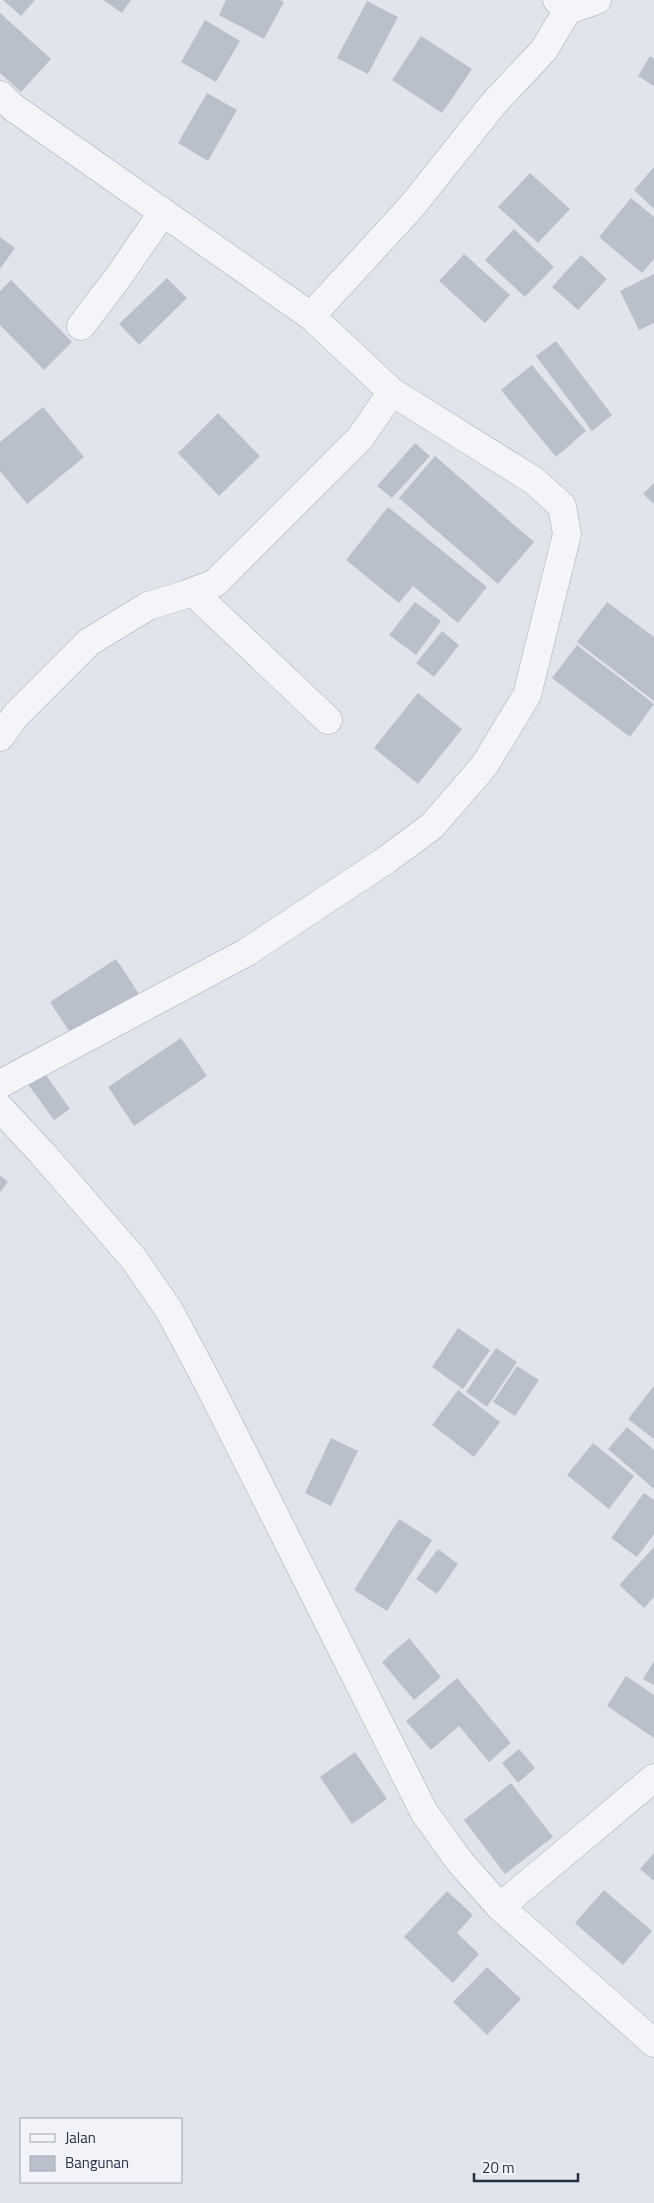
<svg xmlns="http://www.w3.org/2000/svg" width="654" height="2203" viewBox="0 0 654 2203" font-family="'Titillium Web',sans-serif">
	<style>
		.building { fill: #bac0cb }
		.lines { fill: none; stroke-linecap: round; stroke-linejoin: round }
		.minor-casing { stroke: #a5aab6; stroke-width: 29 }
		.minor { stroke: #f4f5f9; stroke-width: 28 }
	</style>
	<rect width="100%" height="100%" fill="#e1e4eb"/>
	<!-- building -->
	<g class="building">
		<polygon points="3,0 35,0 21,16"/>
		<polygon points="103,0 131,0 122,13"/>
		<polygon points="226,0 280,0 284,2 264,39 219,15"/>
		<polygon points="367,1 398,17 368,74 337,58"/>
		<polygon points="0,13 51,59 21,92 0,73"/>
		<polygon points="205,20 240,41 216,82 181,62"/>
		<polygon points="421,36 472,69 442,113 392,80"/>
		<polygon points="650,56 654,59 654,86 638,76"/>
		<polygon points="207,93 237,110 208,161 178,143"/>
		<polygon points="654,167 654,209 634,190"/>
		<polygon points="530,173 570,209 538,243 498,207"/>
		<polygon points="631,198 654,217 654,259 642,273 599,237"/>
		<polygon points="514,229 554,267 525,297 485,260"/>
		<polygon points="0,237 15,248 0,269"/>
		<polygon points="464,254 510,295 485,323 439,281"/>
		<polygon points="581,255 607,279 578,310 552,287"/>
		<polygon points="654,274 654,323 639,330 620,291"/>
		<polygon points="167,278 187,298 139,345 119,324"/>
		<polygon points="11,280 72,342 44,370 0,325 0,291"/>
		<polygon points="556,341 612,415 592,431 536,356"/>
		<polygon points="532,365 586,431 556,457 501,390"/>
		<polygon points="43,407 84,457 27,504 0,471 0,442"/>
		<polygon points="218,413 260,456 219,496 178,453"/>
		<polygon points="415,443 430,456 392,498 377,486"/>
		<polygon points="435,456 534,542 498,584 399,498"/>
		<polygon points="654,483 654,504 643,494"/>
		<polygon points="388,507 487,587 458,623 413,586 399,603 346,560"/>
		<polygon points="415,602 441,621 416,655 389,635"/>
		<polygon points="607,602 654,637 654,701 577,642"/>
		<polygon points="442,631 459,645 434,677 416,663"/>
		<polygon points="577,645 654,704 630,737 552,678"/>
		<polygon points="418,693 462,729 418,784 374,748"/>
		<polygon points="116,959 139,994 73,1037 50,1002"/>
		<polygon points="181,1038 207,1076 134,1126 108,1087"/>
		<polygon points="41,1068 70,1109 54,1120 25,1080"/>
		<polygon points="0,1175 8,1182 0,1192"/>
		<polygon points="458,1328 490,1350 463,1389 432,1367"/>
		<polygon points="496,1348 517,1362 487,1407 466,1392"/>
		<polygon points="517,1366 539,1380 515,1416 493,1402"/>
		<polygon points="654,1386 654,1439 628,1419"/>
		<polygon points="458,1390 500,1422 474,1457 432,1425"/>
		<polygon points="627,1427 654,1450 654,1489 608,1449"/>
		<polygon points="331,1438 358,1451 331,1506 305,1493"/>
		<polygon points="593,1443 634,1476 609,1509 567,1475"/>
		<polygon points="644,1493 654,1500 654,1534 637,1557 611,1538"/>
		<polygon points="399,1519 432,1540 387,1611 354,1590"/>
		<polygon points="654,1547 654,1597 644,1608 619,1585"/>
		<polygon points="438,1549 458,1564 437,1594 416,1579"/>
		<polygon points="409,1638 441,1677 414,1700 382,1662"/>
		<polygon points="654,1661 654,1685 643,1679"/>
		<polygon points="626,1676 654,1695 654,1738 607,1706"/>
		<polygon points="457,1678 511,1743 489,1762 459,1726 431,1750 406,1721"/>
		<polygon points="519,1749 535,1768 518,1783 502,1763"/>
		<polygon points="355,1752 387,1799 352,1824 320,1777"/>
		<polygon points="511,1783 553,1837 505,1874 464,1820"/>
		<polygon points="654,1853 654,1881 640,1869"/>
		<polygon points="604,1890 652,1931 623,1965 575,1923"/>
		<polygon points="447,1891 473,1915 457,1933 479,1954 453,1983 404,1937"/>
		<polygon points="487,1967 521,1999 487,2035 453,2002"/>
	</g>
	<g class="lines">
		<!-- minor casing -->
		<g class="minor-casing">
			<g id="minor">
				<polyline points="568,10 597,0"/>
				<polyline points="0,95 14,108 311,316 392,392 360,438 215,583 184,595 148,606 89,642 16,715 0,737"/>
				<polyline points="311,316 412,206 494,103 543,51 568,10 557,0"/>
				<polyline points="81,326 119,276 163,212"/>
				<polyline points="193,592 328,720"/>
				<polyline points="0,1084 247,952 386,860 432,826 484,766 527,695 567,534 562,506 533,480 392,392"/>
				<polyline points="0,1108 41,1152 133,1258 169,1310 208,1383 424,1812 460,1862 500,1907 654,2043"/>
				<polyline points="500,1907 654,1778"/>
			</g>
		</g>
		<!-- minor -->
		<use href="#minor" class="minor"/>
	</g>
	<!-- legend -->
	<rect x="20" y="2118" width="162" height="65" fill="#f1f3f8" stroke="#a0a5b0"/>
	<rect x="30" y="2134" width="25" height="8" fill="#f4f5f9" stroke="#a0a5b0"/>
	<text x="65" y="2143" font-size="15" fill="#273044">Jalan</text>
	<rect x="30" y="2156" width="25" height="15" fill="#bac0cb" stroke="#a0a5b0"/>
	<text x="65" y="2168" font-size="15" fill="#273044">Bangunan</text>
	<!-- scale -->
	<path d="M474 2173v8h104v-8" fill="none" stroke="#273044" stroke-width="2.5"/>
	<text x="482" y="2173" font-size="15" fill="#273044" stroke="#f1f3f8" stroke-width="4" paint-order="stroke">20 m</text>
</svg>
